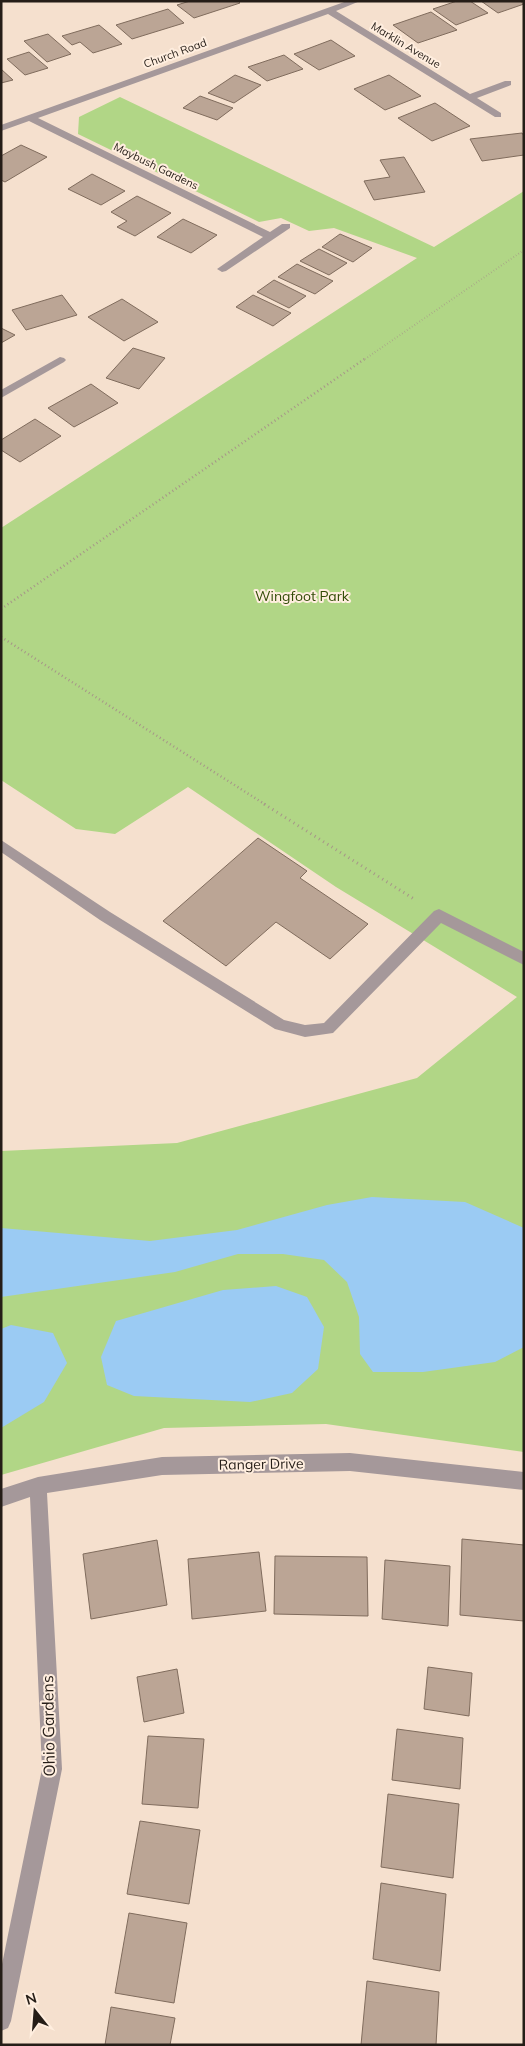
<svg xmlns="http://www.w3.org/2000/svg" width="525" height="2046" viewBox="0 0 525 2046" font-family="Mulish,sans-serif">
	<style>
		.green { fill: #b1d686 }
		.water { fill: #9bcbf3 }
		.building { fill: #bba595; stroke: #806c5d }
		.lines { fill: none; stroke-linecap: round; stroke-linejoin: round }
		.path-far2 { stroke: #a69688; stroke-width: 2; stroke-dasharray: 0.5 2.5; stroke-linecap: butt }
		.path-far1 { stroke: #a69688; stroke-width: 2.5; stroke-dasharray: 1 3; stroke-linecap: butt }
		.path { stroke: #a69688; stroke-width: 3; stroke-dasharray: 1 4; stroke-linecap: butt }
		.minor { fill: #a5989a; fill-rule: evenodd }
		.labels { text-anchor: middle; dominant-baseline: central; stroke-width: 4; stroke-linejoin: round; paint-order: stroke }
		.far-street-label { font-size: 11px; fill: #251d17; stroke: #ffeedf }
		.park-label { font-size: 14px; fill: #324b07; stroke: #ffeedf }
		.street-label { font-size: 14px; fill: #251d17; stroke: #ffeedf }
		.near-street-label { font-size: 16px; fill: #251d17; stroke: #ffeedf }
	</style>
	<rect width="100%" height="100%" fill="#f5e0ce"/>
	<!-- green -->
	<polygon class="green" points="120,97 434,247 524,191 524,1452 326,1424 164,1428 1,1475 1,1151 177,1143 417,1078 517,997 336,887 188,787 115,834 76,829 1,780 1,528 417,258 334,228 309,231 281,218 259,222 78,134 79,117"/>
	<!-- water -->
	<g class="water">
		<polygon points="372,1197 465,1202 524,1228 524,1347 495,1362 423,1372 373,1372 360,1354 359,1317 347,1282 324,1260 283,1254 238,1254 175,1272 1,1297 1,1228 150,1241 237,1230 327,1205"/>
		<polygon points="276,1286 307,1297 324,1327 318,1369 292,1393 250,1402 134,1396 107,1385 101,1357 116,1321 223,1290"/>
		<polygon points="11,1325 53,1333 67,1363 44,1402 1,1428 1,1329"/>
	</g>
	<!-- building -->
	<g class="building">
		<polygon points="190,1 238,1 240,3 194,18 177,5"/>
		<polygon points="457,1 470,1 488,13 456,25 433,9"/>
		<polygon points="481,1 520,1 524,4 498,13"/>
		<polygon points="168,9 184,23 132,39 116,25"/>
		<polygon points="431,12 457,30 418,43 393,25"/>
		<polygon points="99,25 122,44 93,53 80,42 72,45 62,36"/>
		<polygon points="48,34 71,54 47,62 24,41"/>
		<polygon points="331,40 355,56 319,70 294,54"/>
		<polygon points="29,52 48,68 25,75 7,59"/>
		<polygon points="284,55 303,69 267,81 248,67"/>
		<polygon points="1,69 13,80 1,83"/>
		<polygon points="235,75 261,85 234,103 208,93"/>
		<polygon points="389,75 421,96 385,110 354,89"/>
		<polygon points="200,96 233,108 217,120 183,108"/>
		<polygon points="435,103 470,126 432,141 398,118"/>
		<polygon points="522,133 524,136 524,155 482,161 470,139"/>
		<polygon points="21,145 47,157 5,182 1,180 1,156"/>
		<polygon points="404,157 425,192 374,200 364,181 390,177 380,160"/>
		<polygon points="92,174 125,191 101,205 68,189"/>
		<polygon points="137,196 171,213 135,236 117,227 127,221 111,212"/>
		<polygon points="183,219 217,235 191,253 157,237"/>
		<polygon points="340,234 372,248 353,262 322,247"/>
		<polygon points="319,249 347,263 329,275 300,261"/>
		<polygon points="297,264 333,281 315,294 278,277"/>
		<polygon points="274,280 306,296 289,308 257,292"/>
		<polygon points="62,295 77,315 26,330 12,310"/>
		<polygon points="253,295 291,313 273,326 236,307"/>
		<polygon points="122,299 158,322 124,341 88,317"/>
		<polygon points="1,328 15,335 1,343"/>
		<polygon points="133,348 165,358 139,389 106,378"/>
		<polygon points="91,384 118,403 74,427 48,408"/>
		<polygon points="35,419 61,436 20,462 1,450 1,440"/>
		<polygon points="258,838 307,871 300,878 368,924 330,959 276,922 226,966 163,921"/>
		<polygon points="462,1539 524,1545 524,1621 460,1615"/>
		<polygon points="157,1540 167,1605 91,1619 83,1554"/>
		<polygon points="259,1552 266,1611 192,1619 188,1559"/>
		<polygon points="275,1556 367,1557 368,1616 274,1614"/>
		<polygon points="385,1560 450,1566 448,1626 382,1619"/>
		<polygon points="428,1667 472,1673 469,1716 424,1709"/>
		<polygon points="177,1669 184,1713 144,1722 137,1677"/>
		<polygon points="397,1729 463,1738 460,1789 392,1780"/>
		<polygon points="148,1736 204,1739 198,1808 142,1804"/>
		<polygon points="388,1794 459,1804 453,1878 381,1867"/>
		<polygon points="140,1821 200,1830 189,1904 127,1894"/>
		<polygon points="381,1883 446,1894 440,1971 373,1959"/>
		<polygon points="129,1913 187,1923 174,2003 115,1993"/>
		<polygon points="367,1981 439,1992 436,2045 361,2045"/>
		<polygon points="111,2007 175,2018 170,2045 105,2045"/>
	</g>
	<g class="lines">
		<!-- path-far2 -->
		<polyline class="path-far2" points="365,359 524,250"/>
		<!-- path-far1 -->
		<g class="path-far1">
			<polyline points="1,609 366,358"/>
			<polyline points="1,637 266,805"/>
		</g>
		<!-- path -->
		<polyline class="path" points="264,804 414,899"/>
		<!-- minor -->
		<g class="minor">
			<polygon points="347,1 360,1 336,11 470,94 505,81 511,81 511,85 477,98 501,113 501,117 495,117 328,14 38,118 270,232 282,224 290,224 290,228 226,271 222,272 217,269 263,237 29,121 1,131 1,125"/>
			<polygon points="60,357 64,358 66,360 64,362 1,398 1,390"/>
			<polygon points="1,840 110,912 284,1020 305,1025 324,1023 434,911 439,909 524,952 524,965 441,923 333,1033 305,1037 275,1029 100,920 1,852"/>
			<polygon points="350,1453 524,1472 524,1490 350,1471 162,1475 47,1493 62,1769 11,2021 8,2028 1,2031 1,1969 42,1769 30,1497 1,1507 1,1489 38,1477 162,1457"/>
		</g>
	</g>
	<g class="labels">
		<!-- far-street labels -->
		<g class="far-street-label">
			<text transform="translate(406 45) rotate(31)">Marklin Avenue</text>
			<text transform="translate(175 53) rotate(-20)">Church Road</text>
			<text transform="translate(156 166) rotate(26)">Maybush Gardens</text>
		</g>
		<!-- park labels -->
		<g class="park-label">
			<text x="302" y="596">Wingfoot Park</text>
		</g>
		<!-- street labels -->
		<g class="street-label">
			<text transform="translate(261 1464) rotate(-1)">Ranger Drive</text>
		</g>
		<!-- near-street labels -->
		<g class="near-street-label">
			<text transform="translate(48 1726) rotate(-91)">Ohio Gardens</text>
		</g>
	</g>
	<!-- border -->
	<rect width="525" height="2046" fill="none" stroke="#251d17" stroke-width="5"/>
	<!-- north arrow -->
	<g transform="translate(35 2011) rotate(343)" stroke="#ffeedf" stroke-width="4" paint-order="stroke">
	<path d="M0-4L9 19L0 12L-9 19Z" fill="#251d17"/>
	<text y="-8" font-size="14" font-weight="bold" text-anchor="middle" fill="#251d17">N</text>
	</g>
</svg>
